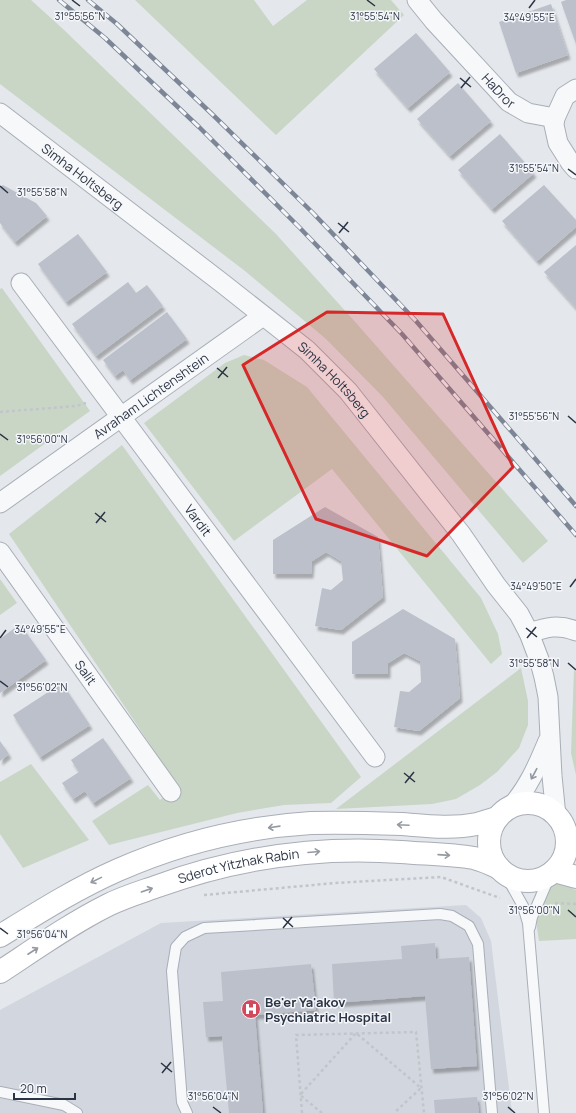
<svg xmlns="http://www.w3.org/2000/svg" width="576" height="1113" viewBox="0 0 576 1113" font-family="Manrope,sans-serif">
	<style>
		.built { fill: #d2d6de }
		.green { fill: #c9d6c5 }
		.building { fill: #bbc0ca; filter: url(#shadow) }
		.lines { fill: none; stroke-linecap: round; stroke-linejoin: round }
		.lane-casing { stroke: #a9aeb7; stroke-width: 12 }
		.street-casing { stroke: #a9aeb7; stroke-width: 21 }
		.secondary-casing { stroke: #a9aeb7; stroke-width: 24 }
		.path { stroke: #c2c5cb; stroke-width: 2.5; stroke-dasharray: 3 3; stroke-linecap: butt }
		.lane { stroke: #f7f8fa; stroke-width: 10 }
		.street { stroke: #f7f8fa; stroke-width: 19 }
		.secondary { stroke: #fff; stroke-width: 22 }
		.rail-casing { stroke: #7d8696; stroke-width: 4.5 }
		.rail { stroke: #f4f6f9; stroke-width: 3; stroke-dasharray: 9; stroke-linecap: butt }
		.oneway { stroke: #9196a0 }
		.oneway2 { stroke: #959aa2 }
		.marked { fill: #d62828; fill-opacity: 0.2; stroke: #d62828; stroke-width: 3; stroke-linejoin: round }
		.ticks { fill: none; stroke: #2b3445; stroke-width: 1.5 }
		.labels { text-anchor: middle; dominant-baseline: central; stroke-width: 3; stroke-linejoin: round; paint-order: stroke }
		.street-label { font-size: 13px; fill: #2b3445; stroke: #f4f6f9 }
		.poi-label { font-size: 13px; font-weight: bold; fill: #2b3445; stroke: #f4f6f9; text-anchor: start }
		.ticks-label { font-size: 10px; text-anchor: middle; fill: #2b3445; stroke: #f4f6f9; stroke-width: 3; stroke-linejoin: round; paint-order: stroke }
	</style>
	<defs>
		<filter id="shadow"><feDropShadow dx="2.5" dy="4.5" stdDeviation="1" flood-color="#0004"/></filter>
	</defs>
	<rect width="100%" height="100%" fill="#e4e7ec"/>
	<!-- built -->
	<polygon class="built" points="466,905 481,918 491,941 512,1113 0,1113 0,1010 161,923"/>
	<!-- green -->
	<g class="green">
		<polygon points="0,0 31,0 63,29 276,234 357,324 548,541 523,563 383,397 326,339 245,271 0,84"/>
		<polygon points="135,0 254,0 273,26 307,0 391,0 404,15 276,135"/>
		<polygon points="2,288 90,411 0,476 0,289"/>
		<polygon points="244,355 264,360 307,387 481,598 498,634 502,654 491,664 332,469 234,541 144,423 225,363"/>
		<polygon points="122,445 361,777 331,803 284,805 237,813 109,845 92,821 148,785 160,800 178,786 9,534"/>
		<polygon points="0,579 17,603 0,615"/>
		<polygon points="521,668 528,701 528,725 519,748 497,772 480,785 456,799 432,804 336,809"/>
		<polygon points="574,670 576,672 576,775 571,753"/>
		<polygon points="31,764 89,840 23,868 0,834 0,782"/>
		<polygon points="555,881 576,890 576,939 539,941 534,907 535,895 541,885"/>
	</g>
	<!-- building -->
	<g class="building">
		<polygon points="566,0 576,0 576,44 561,2"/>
		<polygon points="551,4 568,55 516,73 499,22"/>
		<polygon points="416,33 450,72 408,108 374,69"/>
		<polygon points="458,83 491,121 450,156 417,119"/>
		<polygon points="500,134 534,173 492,209 458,170"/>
		<polygon points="3,185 36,203 47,216 15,242 0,223 0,187"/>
		<polygon points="544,185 576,220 576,227 537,261 502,221"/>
		<polygon points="78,234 107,272 66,302 38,264"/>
		<polygon points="576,245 576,308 544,272"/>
		<polygon points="128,282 136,293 147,285 163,306 96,356 72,324"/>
		<polygon points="167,312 187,339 130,380 123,370 115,376 103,360"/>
		<polygon points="325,507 378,537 383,597 341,630 315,626 322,588 331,590 343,580 341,561 326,552 312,561 311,574 273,574 273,540"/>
		<polygon points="403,609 455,639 460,698 419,731 394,727 400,691 409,692 421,682 420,661 404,653 388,663 388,674 352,674 352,642"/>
		<polygon points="20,624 46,660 0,693 0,639"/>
		<polygon points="62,683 90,725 40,757 13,715"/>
		<polygon points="103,738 131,778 93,803 85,791 73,799 62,783 79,772 71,760"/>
		<polygon points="0,741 9,754 0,761"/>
		<polygon points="435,943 436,959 469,957 477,1066 431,1069 425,996 334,1003 332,964 402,959 401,946"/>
		<polygon points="311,964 316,1010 255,1015 263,1113 229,1113 222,1036 206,1037 203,1002 223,1001 221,972"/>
		<polygon points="477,1097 479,1113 435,1113 434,1100"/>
	</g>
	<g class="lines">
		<!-- lane casing -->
		<g class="lane-casing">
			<g id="lane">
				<polyline points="505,874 523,906 528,923 544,1113"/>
				<polyline points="530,927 532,917 551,873"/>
				<polyline points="0,1092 64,1105 77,1113"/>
				<polyline points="187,1113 182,1102 172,971 176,947 185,937 204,928 440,914 452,916 469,926 478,944 492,1113"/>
			</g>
		</g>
		<!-- street casing -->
		<g class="street-casing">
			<g id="street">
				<path id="s1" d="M417,0L434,21L509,102L528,113L555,118"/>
				<polyline points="576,89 565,96 555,118 554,125 558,143 570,162 576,169"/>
				<path id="s2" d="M0,113L222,283L307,350L348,391L461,534L496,585L519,614L529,633L540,662L544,677L548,697L552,776L556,816"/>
				<path id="s3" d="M21,283L375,757"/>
				<path id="s4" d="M0,503L263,316"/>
				<path id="s5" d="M0,552L171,792"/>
				<path d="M529,633C547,627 558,624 576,631"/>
				<path d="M511,807C528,788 538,765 548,741"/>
			</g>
		</g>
		<!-- secondary casing -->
		<g class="secondary-casing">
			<g id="secondary">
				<circle cx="528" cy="842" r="39"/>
				<polyline points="554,871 576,877"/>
				<path d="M0,936C39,912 77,888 118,870C179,843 245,827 311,823C341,822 372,823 402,824C427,826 452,829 477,824C484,822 490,820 497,818"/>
				<path id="s6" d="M0,972C35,949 70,924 108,905C124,897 141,892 158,886C238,857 317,846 401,852C425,854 450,854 474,858C482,860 491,864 499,868"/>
			</g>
		</g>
		<!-- path -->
		<g class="path">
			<polyline points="0,412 76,406 86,403"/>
			<polyline points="204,895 335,883 441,877 500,898"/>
			<polyline points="555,903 576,904"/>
			<polyline points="302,1113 296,1035 416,1032 424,1113"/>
			<polyline points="322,1113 300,1095 356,1033 421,1088 394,1113"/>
		</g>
		<!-- lane -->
		<use href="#lane" class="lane"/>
		<!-- street -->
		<use href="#street" class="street"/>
		<!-- secondary -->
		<use href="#secondary" class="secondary"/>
		<!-- rail casing -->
		<g class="rail-casing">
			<g id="rail">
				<polyline points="59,0 105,38 199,127 299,227 402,334 576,535"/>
				<polyline points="88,0 117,24 212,114 313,213 416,321 576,506"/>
			</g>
		</g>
		<!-- rail -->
		<use href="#rail" class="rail"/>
	</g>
	<!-- one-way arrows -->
	<defs><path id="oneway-shaft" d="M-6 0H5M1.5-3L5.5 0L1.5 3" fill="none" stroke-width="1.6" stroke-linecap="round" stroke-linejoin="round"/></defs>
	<use class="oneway" href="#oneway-shaft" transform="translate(534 774) rotate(118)"/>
	<g class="oneway2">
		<use href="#oneway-shaft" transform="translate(403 825) rotate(-177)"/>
		<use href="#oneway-shaft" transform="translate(274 827) rotate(172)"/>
		<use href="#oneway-shaft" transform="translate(314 852) rotate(-5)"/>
		<use href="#oneway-shaft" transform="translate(444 855) rotate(4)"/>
		<use href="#oneway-shaft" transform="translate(96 880) rotate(154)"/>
		<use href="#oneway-shaft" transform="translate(147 890) rotate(-19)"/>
		<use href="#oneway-shaft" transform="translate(33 951) rotate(-33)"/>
	</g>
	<!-- marked area -->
	<path class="marked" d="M327,312L443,314L513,467L427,556L316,519L243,365Z"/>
	<!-- ticks -->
	<path class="ticks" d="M72,0L80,6M367,0L375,6M529,8L535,0M460,78L471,87M461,88L470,77M568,169L576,175M0,186L8,193M338,223L349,232M339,233L348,222M217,368L228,377M218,378L227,367M568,416L576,423M0,434L8,440M95,513L106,522M96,523L105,512M570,587L576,579M526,628L537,637M0,638L6,630M527,638L536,627M568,663L576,670M0,681L8,687M404,773L415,782M405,783L414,772M568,910L576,917M283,918L293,927M0,928L8,934M283,928L292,917M161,1063L172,1072M162,1073L171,1062M213,1107L221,1113M508,1107L515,1113"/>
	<!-- icons -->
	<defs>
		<g id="hospital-disc" transform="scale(1)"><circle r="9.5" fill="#d1495b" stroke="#f4f6f9"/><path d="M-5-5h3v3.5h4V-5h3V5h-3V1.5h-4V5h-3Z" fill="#fff"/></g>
	</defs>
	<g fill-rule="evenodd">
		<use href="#hospital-disc" x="251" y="1009"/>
	</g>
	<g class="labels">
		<!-- street labels -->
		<g class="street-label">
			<text stroke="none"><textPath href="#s1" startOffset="122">HaDror</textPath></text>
			<text stroke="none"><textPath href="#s2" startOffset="104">Simha Holtsberg</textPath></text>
			<text stroke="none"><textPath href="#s2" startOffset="428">Simha Holtsberg</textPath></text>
			<text stroke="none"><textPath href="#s4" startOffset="185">Avraham Lichtenshtein</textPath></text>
			<text stroke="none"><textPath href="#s3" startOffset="296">Vardit</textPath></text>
			<text stroke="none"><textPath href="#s5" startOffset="148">Salit</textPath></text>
			<text stroke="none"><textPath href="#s6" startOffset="264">Sderot Yitzhak Rabin</textPath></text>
		</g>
		<!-- poi labels -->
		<g class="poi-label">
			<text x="265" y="1002">Be'er Ya'akov<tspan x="265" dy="15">Psychiatric Hospital</tspan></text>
		</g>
	</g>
	<g class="ticks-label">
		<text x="80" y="20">31°55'56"N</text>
		<text x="375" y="20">31°55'54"N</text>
		<text x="529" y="21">34°49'55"E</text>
		<text x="534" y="172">31°55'54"N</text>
		<text x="42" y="196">31°55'58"N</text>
		<text x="534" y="420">31°55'56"N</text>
		<text x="42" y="443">31°56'00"N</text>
		<text x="536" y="590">34°49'50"E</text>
		<text x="40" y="633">34°49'55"E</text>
		<text x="534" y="667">31°55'58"N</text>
		<text x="42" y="691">31°56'02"N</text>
		<text x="534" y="914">31°56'00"N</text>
		<text x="42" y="938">31°56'04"N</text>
		<text x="213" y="1100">31°56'04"N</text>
		<text x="508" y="1100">31°56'02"N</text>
	</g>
	<!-- scale -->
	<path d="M14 1093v6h61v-6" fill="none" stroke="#2b3445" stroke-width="2"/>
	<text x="20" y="1093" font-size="12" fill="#2b3445" stroke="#f4f6f9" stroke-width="3" paint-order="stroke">20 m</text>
</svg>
